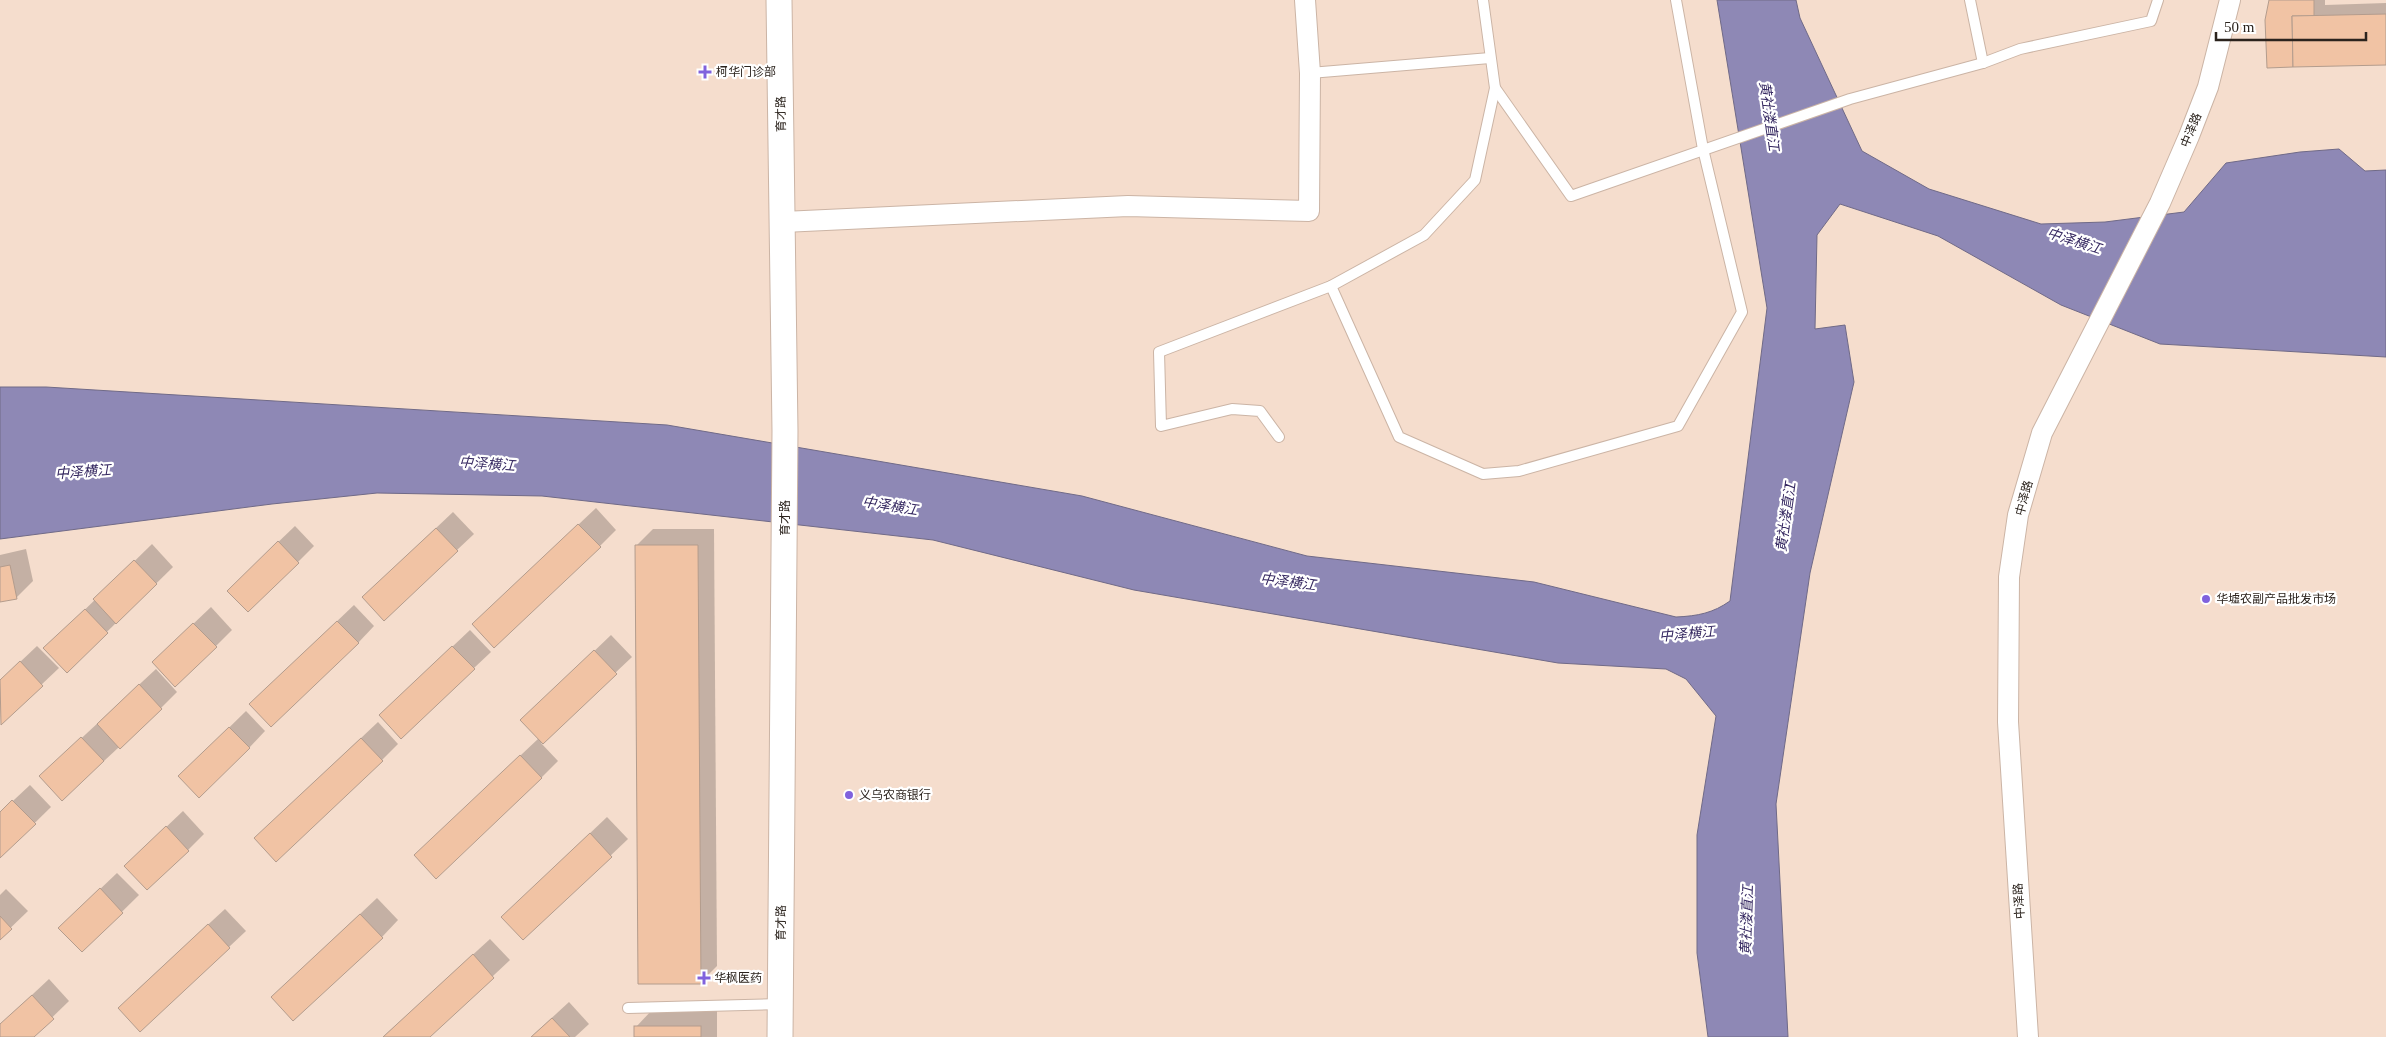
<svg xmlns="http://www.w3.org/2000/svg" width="2386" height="1037" viewBox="0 0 2386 1037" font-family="'Times New Roman','Noto Sans SC',serif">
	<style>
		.water { fill: #8e88b5; stroke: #706a87 }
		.shadow { fill: #0003 }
		.building { fill: #f1c3a4; stroke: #b39c8d }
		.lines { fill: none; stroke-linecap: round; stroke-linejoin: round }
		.service-casing { stroke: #cbb4a5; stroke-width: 12 }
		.minor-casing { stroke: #cbb4a5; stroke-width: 22 }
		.tertiary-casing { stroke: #cbb4a5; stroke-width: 27 }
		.service { stroke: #fff; stroke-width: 10 }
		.minor { stroke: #fff; stroke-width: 20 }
		.tertiary { stroke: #fff; stroke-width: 25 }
		.poi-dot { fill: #8062dd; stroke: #fff; stroke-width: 2 }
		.labels { text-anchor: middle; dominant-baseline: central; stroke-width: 4.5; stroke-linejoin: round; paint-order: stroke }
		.poi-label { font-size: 12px; fill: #2b231d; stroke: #fff; text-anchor: start }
		.street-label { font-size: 12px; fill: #2b231d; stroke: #fff }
		.water-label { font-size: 14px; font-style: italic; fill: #372a62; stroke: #fff }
	</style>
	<rect width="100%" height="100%" fill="#f5ddcd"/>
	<!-- water -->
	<path class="water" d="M1717,0H1796L1800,18L1862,151L1929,189L2041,224L2105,222L2184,212L2226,163L2300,152L2339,149L2365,171L2386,170V357L2160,344L2061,305L1938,236L1840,204L1817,235L1815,329L1845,325L1854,382L1810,573L1776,804L1788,1037H1708L1697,953V835L1716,716L1686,679L1666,669L1558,663L1134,590L933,540L542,496L377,493L272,504L0,539V387H46L667,425L1082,496L1307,556L1534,582L1676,617C1698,616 1713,613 1730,601L1767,308Z"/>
	<!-- shadow -->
	<g class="shadow">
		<polygon points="2270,0 2325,0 2325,5 2386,3 2386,63"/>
		<polygon points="596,508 616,530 600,546 490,608"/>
		<polygon points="453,512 474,534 457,550 380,581"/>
		<polygon points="295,526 314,546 298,562 245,574"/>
		<polygon points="653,529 714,529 717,966 701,982 636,546"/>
		<polygon points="152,544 173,567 67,671 62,632"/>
		<polygon points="26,549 33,581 16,598 0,601 0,555"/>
		<polygon points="354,605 374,626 358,643 267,688"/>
		<polygon points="211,607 232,630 216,646 170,646"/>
		<polygon points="470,630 491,652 474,668 397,699"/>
		<polygon points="611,635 632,657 541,743 558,761 541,778 432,839 539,738 539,704"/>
		<polygon points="37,646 59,668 1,723 0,681"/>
		<polygon points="156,669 177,692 161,708 104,761 58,760"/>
		<polygon points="246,711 265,731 249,748 196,760"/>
		<polygon points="378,722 398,744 382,760 272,822"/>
		<polygon points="30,785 51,807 0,857 0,813"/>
		<polygon points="183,811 204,834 188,850 142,850"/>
		<polygon points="607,817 628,839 523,939 502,917"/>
		<polygon points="117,873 139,895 82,951 76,912"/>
		<polygon points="6,889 28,911 0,938 0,895"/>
		<polygon points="377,898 398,920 382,937 289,981"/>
		<polygon points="225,909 246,931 229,947 136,991"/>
		<polygon points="490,939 510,960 428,1037 383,1037"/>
		<polygon points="49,979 69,1001 32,1037 0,1037 0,1025"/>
		<polygon points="569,1002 589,1024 575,1037 531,1037"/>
		<polygon points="652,1010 717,1010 717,1037 636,1037 636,1027"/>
	</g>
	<!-- building -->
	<g class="building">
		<polygon points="2269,0 2314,0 2314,16 2292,16 2293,67 2267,68 2265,20"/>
		<polygon points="2386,14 2386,65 2293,67 2292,16"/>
		<polygon points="578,524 601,547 494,648 472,624"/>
		<polygon points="436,528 458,551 384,621 362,597"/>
		<polygon points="278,541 299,563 248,612 227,591"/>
		<polygon points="635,545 698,545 701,984 638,984"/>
		<polygon points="134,560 157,584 116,624 93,599"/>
		<polygon points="10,565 17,599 0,602 0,567"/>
		<polygon points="85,609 108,633 67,673 43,648"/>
		<polygon points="337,621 359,643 271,727 249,704"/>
		<polygon points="193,623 217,647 175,687 152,662"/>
		<polygon points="452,646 475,669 401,739 379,715"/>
		<polygon points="594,650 617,674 543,744 520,720"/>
		<polygon points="20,661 43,686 1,725 0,680"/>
		<polygon points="139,684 162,709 120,749 97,724"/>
		<polygon points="229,727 250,748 199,798 178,776"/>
		<polygon points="81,737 104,761 62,801 39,776"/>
		<polygon points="361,738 383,761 276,862 254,838"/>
		<polygon points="520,755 542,778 436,879 414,855"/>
		<polygon points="12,800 36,824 0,858 0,812"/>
		<polygon points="166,826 189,851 147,890 124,866"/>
		<polygon points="590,833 612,857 523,940 501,917"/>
		<polygon points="100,888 123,913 82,952 58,928"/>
		<polygon points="360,914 383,938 293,1021 271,997"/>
		<polygon points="0,916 12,929 0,940"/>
		<polygon points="208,924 230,948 140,1032 118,1008"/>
		<polygon points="473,954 494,978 430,1037 383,1037"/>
		<polygon points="32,995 54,1019 34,1037 0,1037 0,1024"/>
		<polygon points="552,1018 570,1037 531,1037"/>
		<rect x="634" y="1026" width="67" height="11"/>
	</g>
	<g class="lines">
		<!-- service casing -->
		<g class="service-casing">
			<g id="service">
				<polyline points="1970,0 1983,63"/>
				<polyline points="1310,73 1490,58"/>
				<polyline points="1495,88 1571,196 1850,99 1983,63 2020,49 2151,21 2158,0"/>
				<polyline points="1331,286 1399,437 1483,474 1519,471 1678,426 1742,312 1703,149 1676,0"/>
				<polyline points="1279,437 1260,411 1232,409 1161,426 1159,352 1331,286 1424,235 1475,180 1495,88 1483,0"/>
				<polyline points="628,1008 780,1004"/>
			</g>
		</g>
		<!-- minor casing -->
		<g class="minor-casing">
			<g id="minor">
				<polyline points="783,222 1128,206 1309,211 1310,73 1305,0"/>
				<polyline points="2028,1037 2008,722 2009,577 2018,515 2042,433 2160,203 2189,136 2208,87 2230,0"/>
			</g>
		</g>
		<!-- tertiary casing -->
		<g class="tertiary-casing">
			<polyline id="tertiary" points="779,0 785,431 780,1037"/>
		</g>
		<!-- service -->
		<use href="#service" class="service"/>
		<!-- minor -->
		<use href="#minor" class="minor"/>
		<!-- tertiary -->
		<use href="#tertiary" class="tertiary"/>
	</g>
	<!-- markers -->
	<g class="poi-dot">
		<path d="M702.5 64.5h5v5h5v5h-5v5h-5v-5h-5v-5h5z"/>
		<circle cx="2206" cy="599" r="5"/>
		<circle cx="849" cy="795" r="5"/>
		<path d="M701.5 970.5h5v5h5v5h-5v5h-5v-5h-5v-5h5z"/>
	</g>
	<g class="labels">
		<!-- poi labels -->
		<g class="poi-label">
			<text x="716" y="72">柯华门诊部</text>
			<text x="2216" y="599">华墟农副产品批发市场</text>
			<text x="859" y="795">义乌农商银行</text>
			<text x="714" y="978">华枫医药</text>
		</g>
		<!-- street labels -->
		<g class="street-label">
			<text transform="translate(781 114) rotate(-91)">育才路</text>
			<text transform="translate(2191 130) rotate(-68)">中泽路</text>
			<text transform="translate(2024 498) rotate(-75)">中泽路</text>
			<text transform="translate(785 518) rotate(-90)">育才路</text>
			<text transform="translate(2019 901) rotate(-94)">中泽路</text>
			<text transform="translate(781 923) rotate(-89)">育才路</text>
		</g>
		<!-- water labels -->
		<g class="water-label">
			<text transform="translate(1769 116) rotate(82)">黄社溇直江</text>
			<text transform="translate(2074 241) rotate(18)">中泽横江</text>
			<text transform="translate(487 464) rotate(4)">中泽横江</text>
			<text transform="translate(83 472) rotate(-4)">中泽横江</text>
			<text transform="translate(890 506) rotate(9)">中泽横江</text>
			<text transform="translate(1786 517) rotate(-82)">黄社溇直江</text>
			<text transform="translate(1288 582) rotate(7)">中泽横江</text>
			<text transform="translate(1687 634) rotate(-5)">中泽横江</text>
			<text transform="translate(1747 920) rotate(-88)">黄社溇直江</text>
		</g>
	</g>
	<!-- scale -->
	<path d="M2216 32v8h150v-8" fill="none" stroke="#2b231d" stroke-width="2.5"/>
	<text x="2224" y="32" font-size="15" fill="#2b231d" stroke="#ffffff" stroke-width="4" paint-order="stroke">50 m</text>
</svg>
